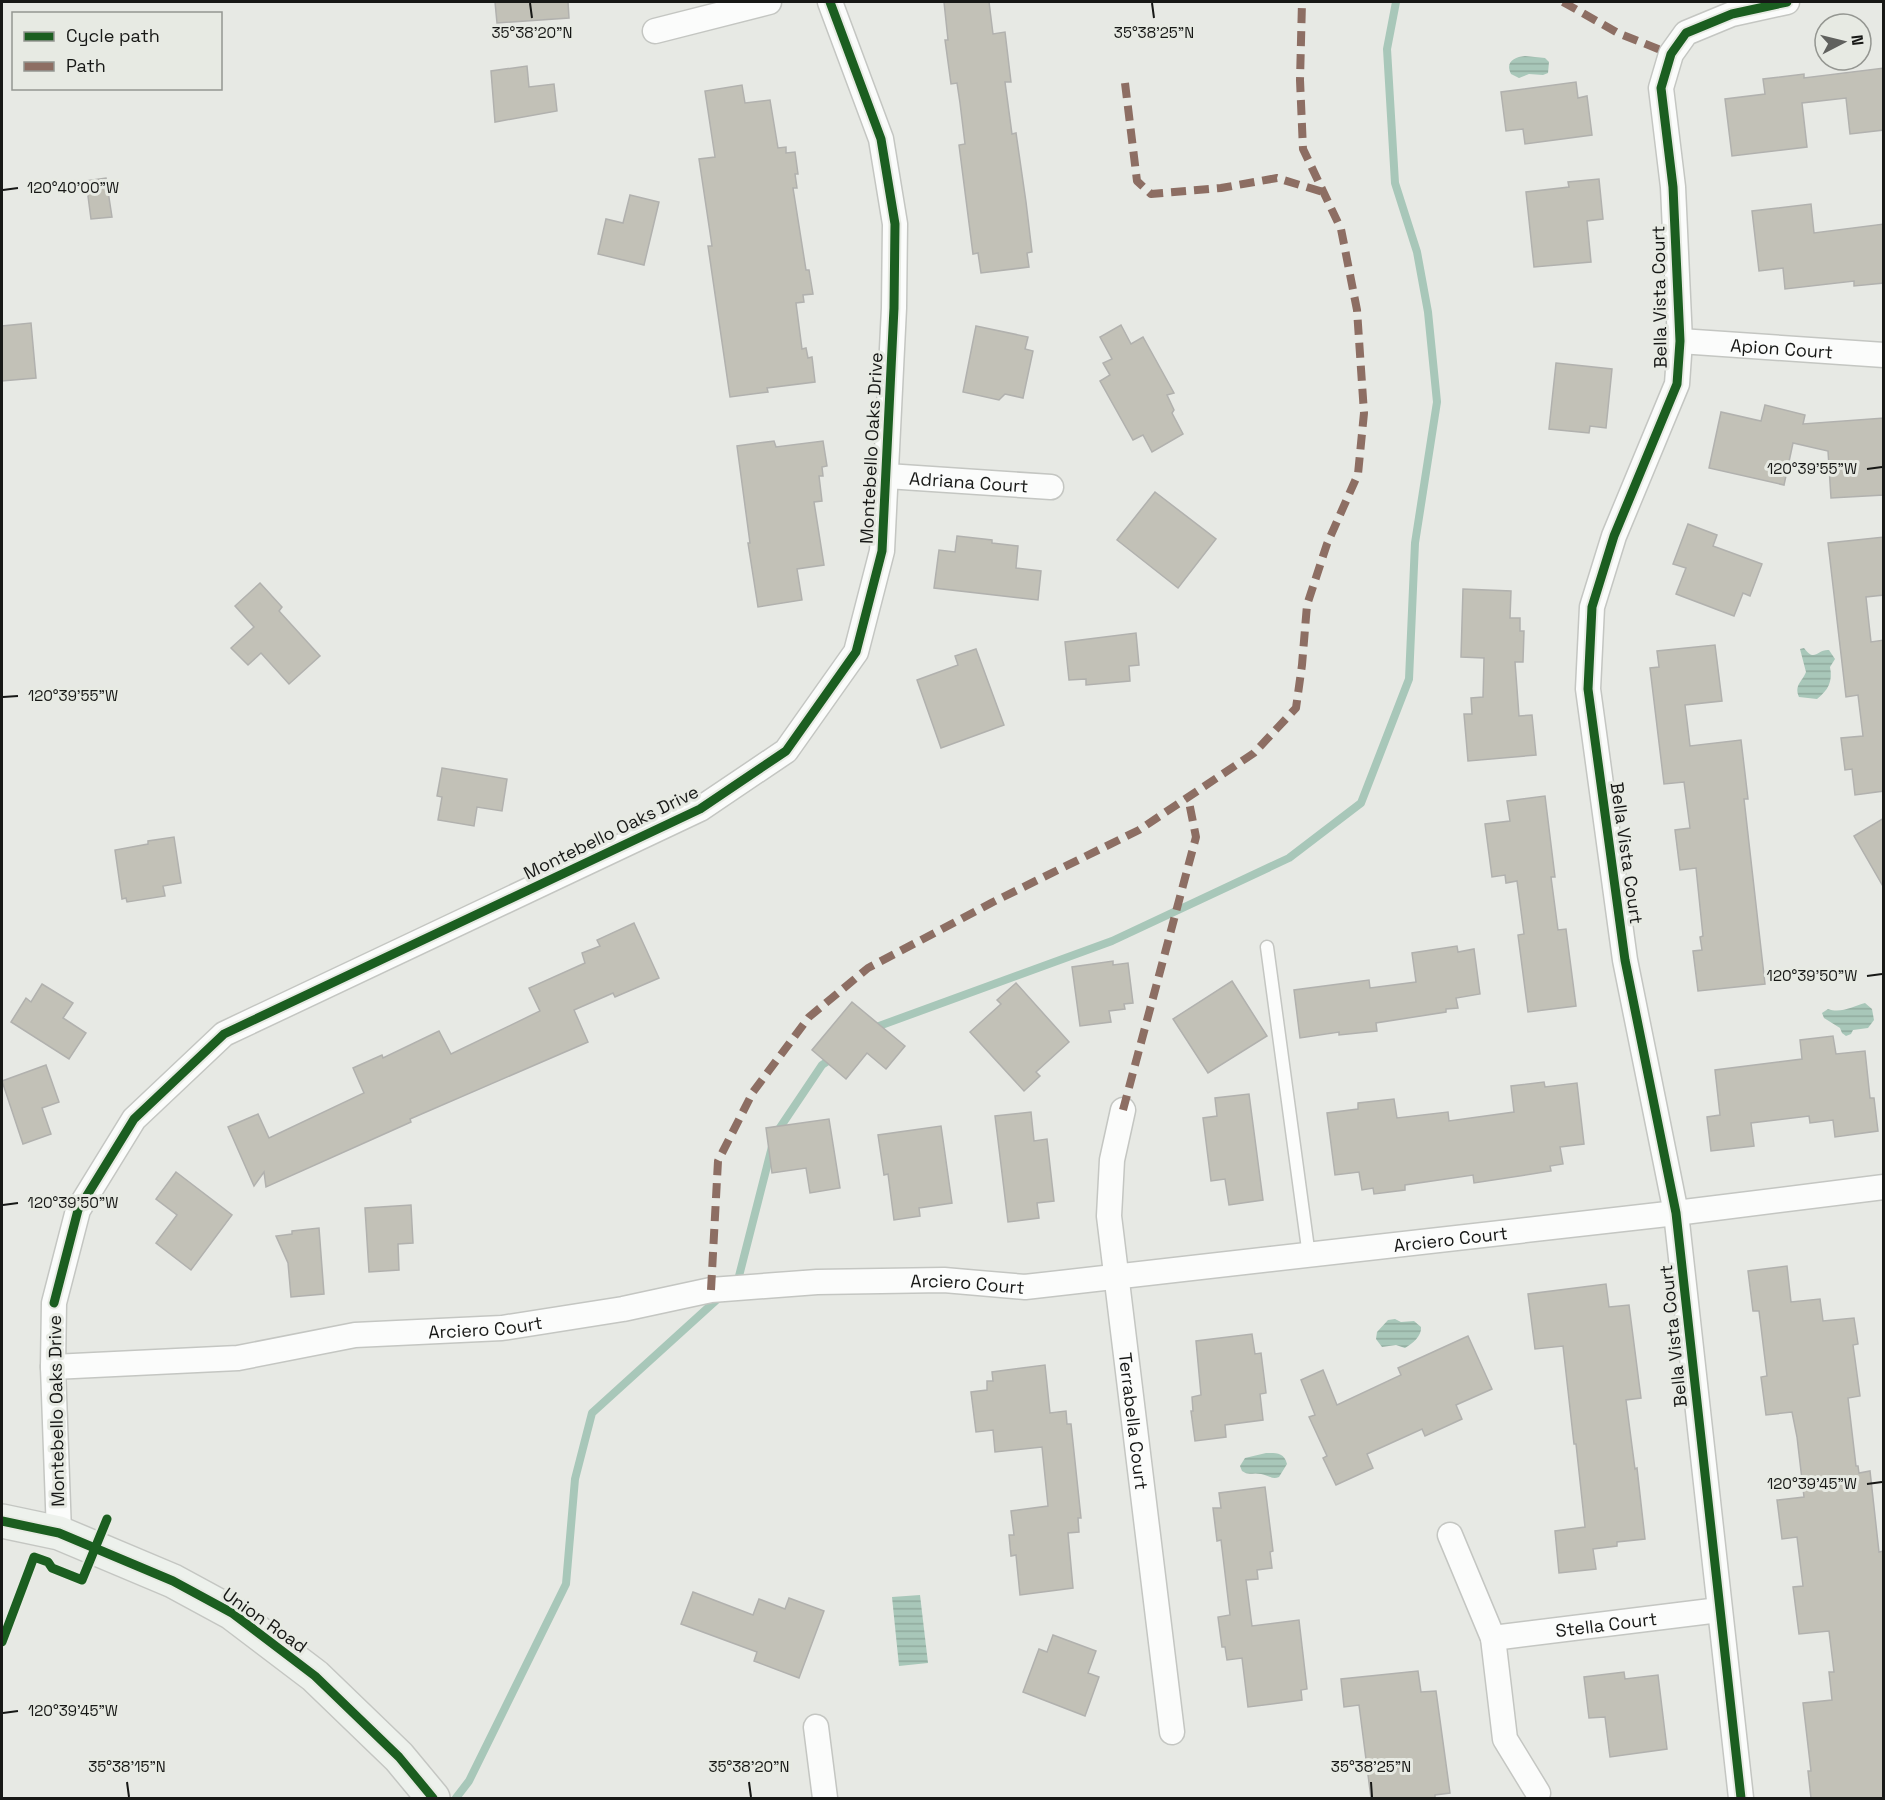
<svg xmlns="http://www.w3.org/2000/svg" width="1885" height="1800" viewBox="0 0 1885 1800" font-family="'Space Grotesk',sans-serif">
	<style>
		.water { fill: url(#water-rules) }
		.lines { fill: none; stroke-linecap: round; stroke-linejoin: round }
		.stream { stroke: #a8c7b9; stroke-width: 8 }
		.building { fill: #c2c1b7; stroke: #b1b1ae; stroke-width: 1.5 }
		.lane-casing { stroke: #c4c6c2; stroke-width: 15 }
		.street-casing { stroke: #c4c6c2; stroke-width: 27 }
		.secondary-casing { stroke: #c4c6c2; stroke-width: 36 }
		.lane { stroke: #fbfcfb; stroke-width: 12 }
		.street { stroke: #fbfcfb; stroke-width: 24 }
		.secondary { stroke: #edf1ec; stroke-width: 33 }
		.quiet { stroke: #8d6e63; stroke-width: 8; stroke-dasharray: 15 8; stroke-linecap: butt }
		.cycleway-casing { stroke: #e7eae3; stroke-width: 13 }
		.cycleway { stroke: #1b5e20; stroke-width: 9 }
		.ticks { fill: none; stroke: #171816; stroke-width: 2 }
		.labels { text-anchor: middle; dominant-baseline: central; stroke-width: 6; stroke-linejoin: round; paint-order: stroke }
		.street-label { font-size: 18px; fill: #171816; stroke: #e7eae3 }
		.ticks-label { font-size: 15px; text-anchor: middle; fill: #171816; stroke: #e7eae3; stroke-width: 6; stroke-linejoin: round; paint-order: stroke }
	</style>
	<defs>
		<pattern id="water-rules" width="6" height="5" patternUnits="userSpaceOnUse" patternTransform="scale(1.5)"><rect width="6" height="5" fill="#a8c7b9"/><path d="M0 2.5h6" fill="none" stroke="#90aa9e"/></pattern>
	</defs>
	<rect width="100%" height="100%" fill="#e7e9e4"/>
	<!-- water -->
	<g class="water">
		<path d="M1525,56L1545,58L1549,62L1548,73L1543,75L1529,74L1519,78L1511,74C1505,62 1514,57 1525,56Z"/>
		<path d="M1804,648C1815,663 1817,649 1829,650L1835,659L1830,667C1833,682 1828,690 1817,699L1799,697C1794,685 1802,682 1806,672L1800,649Z"/>
		<path d="M1865,1003L1872,1009L1874,1020L1868,1028L1853,1030L1851,1034L1846,1036L1842,1033L1840,1028L1824,1018L1822,1013L1828,1009C1841,1014 1853,1006 1865,1003Z"/>
		<path d="M1395,1319L1401,1322L1414,1321L1421,1327C1422,1336 1412,1344 1405,1348L1396,1345L1382,1347L1376,1339L1377,1332L1388,1320Z"/>
		<path d="M1266,1453C1276,1453 1284,1452 1287,1464L1279,1477C1272,1480 1268,1475 1261,1474C1252,1472 1249,1476 1242,1471L1240,1466L1245,1458Z"/>
		<polygon points="920,1595 928,1663 899,1666 892,1597"/>
	</g>
	<g class="lines">
		<!-- stream -->
		<g class="stream">
			<polyline points="872,1031 879,1026 1112,941 1289,858 1361,803 1409,679 1415,543 1437,402 1428,312 1417,252 1395,183 1387,49 1396,2"/>
			<polyline points="733,1284 738,1280 775,1135 822,1065 834,1057"/>
			<polyline points="456,1798 469,1781 566,1584 575,1479 592,1413 722,1295"/>
		</g>
	</g>
	<!-- building -->
	<g class="building">
		<polygon points="495,2 568,2 569,18 497,23"/>
		<polygon points="944,2 989,2 993,34 1005,32 1011,82 1005,82 1012,134 1016,133 1026,202 1032,252 1027,253 1029,267 981,273 978,253 973,254 959,145 965,144 960,103 957,83 951,84 945,40 948,40"/>
		<polygon points="527,66 529,87 554,84 557,111 495,122 491,71"/>
		<polygon points="1884,68 1884,130 1850,134 1846,98 1802,103 1807,147 1732,156 1725,99 1765,94 1763,79 1804,74 1804,78"/>
		<polygon points="1576,82 1578,98 1587,96 1592,135 1525,144 1523,129 1506,131 1501,92"/>
		<polygon points="742,85 745,103 770,100 778,148 786,147 786,153 795,152 798,174 795,174 797,188 793,188 806,270 809,270 813,294 803,295 804,302 796,303 802,349 806,348 808,358 812,357 815,382 767,388 768,392 730,397 708,246 712,246 699,159 715,157 705,91"/>
		<polygon points="106,178 112,217 91,219 86,181"/>
		<polygon points="1599,179 1603,219 1587,221 1591,262 1534,267 1526,192 1569,187 1568,182"/>
		<polygon points="630,195 659,202 644,265 598,254 606,219 623,223"/>
		<polygon points="1811,204 1814,233 1884,224 1884,283 1854,286 1854,281 1785,289 1783,268 1759,271 1752,211"/>
		<polygon points="31,323 36,378 2,381 2,326"/>
		<polygon points="1121,325 1131,344 1143,337 1174,393 1167,395 1174,410 1172,413 1183,434 1152,452 1143,435 1133,440 1100,381 1110,375 1103,363 1112,359 1100,337"/>
		<polygon points="976,326 1028,337 1025,349 1033,351 1023,398 1005,394 999,400 963,392"/>
		<polygon points="1556,363 1612,369 1606,428 1590,426 1589,433 1549,429"/>
		<polygon points="1765,405 1805,415 1803,424 1884,418 1884,495 1831,498 1828,451 1793,443 1784,485 1709,468 1721,412 1761,421"/>
		<polygon points="774,441 776,447 823,441 827,466 822,467 823,476 819,476 822,501 814,502 824,565 797,569 802,600 758,607 748,543 750,543 737,446"/>
		<polygon points="1155,492 1216,539 1178,588 1117,540"/>
		<polygon points="1688,524 1717,535 1713,546 1762,564 1750,596 1743,593 1734,616 1676,594 1686,568 1673,564"/>
		<polygon points="957,536 992,540 992,543 1018,546 1016,568 1041,571 1038,600 934,588 939,550 955,552"/>
		<polygon points="1884,537 1884,595 1866,597 1871,642 1884,640 1884,791 1855,795 1852,769 1845,770 1841,738 1863,736 1858,695 1846,697 1828,543"/>
		<polygon points="260,583 282,607 279,611 320,656 289,684 261,653 248,665 231,648 254,627 235,606"/>
		<polygon points="1463,589 1511,591 1510,618 1520,618 1520,631 1524,631 1523,662 1515,662 1519,716 1532,715 1536,755 1468,761 1464,714 1472,714 1471,698 1483,697 1484,658 1461,657"/>
		<polygon points="1136,633 1139,665 1129,666 1130,681 1086,685 1086,679 1069,680 1065,642"/>
		<polygon points="1715,645 1722,701 1685,705 1690,746 1741,740 1748,799 1744,799 1765,984 1698,991 1693,951 1702,950 1700,937 1703,936 1696,868 1680,870 1675,830 1690,828 1684,782 1664,784 1650,668 1659,667 1657,651"/>
		<polygon points="976,649 1004,725 941,748 917,680 958,665 955,656"/>
		<polygon points="442,768 507,779 502,811 477,807 474,826 438,820 442,797 437,796"/>
		<polygon points="1545,796 1555,877 1551,877 1558,930 1566,929 1576,1006 1528,1012 1518,935 1524,934 1517,881 1506,883 1505,875 1492,877 1485,824 1510,821 1507,801"/>
		<polygon points="1884,818 1884,888 1854,836"/>
		<polygon points="174,837 181,883 163,886 165,896 127,902 126,898 122,899 115,850 148,844 148,841"/>
		<polygon points="634,923 659,978 615,997 613,993 574,1010 588,1042 410,1119 411,1122 266,1187 264,1172 254,1186 228,1127 258,1114 269,1138 364,1093 353,1068 382,1055 383,1058 439,1031 451,1054 540,1011 529,988 585,963 582,953 600,946 597,940"/>
		<polygon points="1457,946 1458,952 1474,949 1480,994 1456,998 1458,1008 1446,1009 1446,1012 1376,1023 1377,1031 1339,1035 1339,1032 1300,1038 1294,990 1369,980 1370,988 1416,982 1412,953"/>
		<polygon points="1113,961 1113,965 1128,963 1133,1003 1124,1004 1125,1009 1109,1011 1111,1022 1080,1026 1072,967"/>
		<polygon points="1232,981 1267,1036 1208,1073 1173,1019"/>
		<polygon points="1016,983 1069,1042 1036,1072 1040,1076 1024,1091 970,1032 1001,1004 997,1000"/>
		<polygon points="42,984 73,1003 63,1018 86,1033 69,1059 11,1022 26,998 31,1002"/>
		<polygon points="852,1002 905,1046 886,1069 867,1053 846,1079 812,1050"/>
		<polygon points="1833,1036 1836,1054 1865,1051 1870,1098 1874,1098 1878,1131 1835,1137 1833,1120 1810,1123 1809,1116 1751,1123 1754,1146 1711,1151 1707,1117 1720,1115 1715,1070 1802,1059 1800,1040"/>
		<polygon points="46,1065 59,1102 42,1108 51,1134 23,1144 2,1081"/>
		<polygon points="1544,1082 1545,1087 1577,1083 1584,1144 1560,1147 1563,1164 1550,1166 1551,1171 1474,1183 1473,1175 1405,1185 1405,1190 1374,1194 1373,1188 1362,1190 1359,1172 1335,1175 1327,1113 1358,1109 1358,1103 1394,1099 1397,1118 1448,1112 1449,1121 1514,1112 1511,1086"/>
		<polygon points="1249,1094 1263,1200 1229,1205 1225,1179 1211,1181 1203,1118 1217,1116 1215,1098"/>
		<polygon points="1031,1112 1034,1141 1047,1139 1054,1201 1037,1203 1039,1218 1008,1222 995,1116"/>
		<polygon points="829,1119 840,1188 810,1193 806,1168 772,1173 766,1128"/>
		<polygon points="941,1126 952,1203 919,1208 920,1216 894,1220 888,1174 884,1175 878,1135"/>
		<polygon points="176,1172 232,1215 191,1270 156,1243 177,1215 156,1199"/>
		<polygon points="411,1205 413,1243 398,1244 399,1270 369,1272 365,1208"/>
		<polygon points="319,1228 324,1294 291,1297 288,1263 276,1236 292,1234 292,1231"/>
		<polygon points="1787,1266 1791,1302 1820,1299 1823,1321 1854,1318 1858,1344 1853,1345 1860,1396 1848,1398 1856,1466 1858,1466 1859,1473 1870,1471 1879,1552 1884,1551 1884,1798 1811,1798 1808,1771 1811,1771 1803,1703 1832,1700 1829,1672 1834,1672 1829,1631 1799,1634 1793,1587 1803,1586 1797,1537 1782,1539 1777,1500 1804,1497 1797,1437 1792,1412 1766,1415 1761,1377 1767,1376 1759,1311 1753,1311 1748,1271"/>
		<polygon points="1606,1284 1609,1307 1629,1305 1641,1398 1626,1400 1635,1469 1637,1468 1645,1539 1617,1542 1617,1546 1593,1549 1596,1569 1559,1573 1555,1531 1585,1527 1576,1444 1574,1444 1563,1346 1535,1349 1528,1294"/>
		<polygon points="1252,1334 1255,1354 1261,1353 1266,1393 1260,1394 1263,1420 1225,1425 1226,1437 1195,1441 1191,1411 1193,1411 1192,1397 1201,1395 1196,1341"/>
		<polygon points="1468,1336 1492,1389 1456,1405 1462,1419 1425,1436 1422,1429 1367,1454 1373,1468 1336,1485 1323,1458 1327,1456 1309,1417 1315,1415 1301,1380 1323,1370 1337,1405 1401,1375 1398,1368"/>
		<polygon points="1045,1365 1050,1413 1066,1411 1067,1424 1071,1424 1081,1518 1078,1518 1079,1532 1068,1533 1073,1588 1020,1595 1016,1555 1011,1556 1009,1535 1014,1535 1011,1511 1048,1506 1042,1447 995,1452 993,1430 976,1432 971,1392 987,1390 987,1381 993,1381 992,1372"/>
		<polygon points="1265,1487 1273,1551 1270,1552 1272,1568 1257,1570 1258,1579 1246,1580 1252,1626 1299,1620 1307,1689 1301,1690 1302,1700 1248,1707 1242,1658 1227,1660 1225,1647 1222,1647 1218,1617 1230,1615 1221,1540 1217,1541 1213,1508 1221,1508 1219,1493"/>
		<polygon points="693,1592 753,1615 759,1599 785,1609 789,1598 824,1611 799,1678 754,1661 757,1652 681,1624"/>
		<polygon points="1053,1635 1096,1651 1088,1673 1099,1677 1085,1716 1023,1692 1039,1649 1047,1652"/>
		<polygon points="1418,1671 1421,1692 1436,1691 1450,1793 1435,1795 1435,1798 1371,1798 1359,1705 1344,1707 1341,1679"/>
		<polygon points="1624,1672 1625,1679 1658,1675 1667,1749 1610,1757 1605,1717 1589,1718 1584,1677"/>
	</g>
	<g class="lines">
		<!-- lane casing -->
		<g class="lane-casing">
			<polyline id="lane" points="1267,947 1309,1256"/>
		</g>
		<!-- street casing -->
		<g class="street-casing">
			<g id="street">
				<polyline points="655,31 769,2"/>
				<path id="s1" d="M1680,341L1884,355"/>
				<path id="s2" d="M887,476L1051,487"/>
				<path id="s3" d="M1123,1110L1112,1160L1109,1216L1172,1732"/>
				<path id="s4" d="M53,1367L238,1358L355,1335L502,1328L623,1309L711,1290L817,1282L944,1280L1025,1287L1676,1213L1884,1187"/>
				<polyline points="59,1533 53,1367 54,1303 78,1210 134,1119 224,1034 700,809 786,751 856,652 882,551 894,308 895,224 881,139 830,2"/>
				<polyline points="1450,1535 1493,1638 1505,1739 1538,1793"/>
				<path id="s5" d="M1493,1638L1719,1610"/>
				<polyline points="816,1727 825,1798"/>
				<polyline points="1741,1798 1676,1213 1625,960 1588,689 1592,607 1614,536 1677,384 1680,341 1673,187 1661,88 1671,54 1686,33 1732,14 1787,2"/>
			</g>
		</g>
		<!-- secondary casing -->
		<g class="secondary-casing">
			<polyline id="secondary" points="2,1521 59,1533 173,1581 232,1613 315,1676 399,1757 433,1798"/>
		</g>
		<!-- lane -->
		<use href="#lane" class="lane"/>
		<!-- street -->
		<use href="#street" class="street"/>
		<!-- secondary -->
		<use href="#secondary" class="secondary"/>
		<!-- quiet -->
		<g class="quiet">
			<polyline points="1563,2 1618,33 1671,54"/>
			<polyline points="1125,83 1137,181 1151,194 1221,188 1277,178 1323,192"/>
			<polyline points="1123,1110 1196,837 1188,797"/>
			<polyline points="711,1290 718,1161 753,1092 809,1017 868,968 993,902 1139,830 1254,753 1296,708 1302,665 1307,605 1327,544 1358,474 1364,413 1357,310 1341,229 1303,149 1300,80 1302,2"/>
		</g>
		<!-- cycleway casing -->
		<g class="cycleway-casing">
			<g id="cycleway">
				<polyline points="54,1303 78,1210 134,1119 224,1034 700,809 786,751 856,652 882,551 894,308 895,224 881,139 830,2"/>
				<polyline points="2,1521 59,1533 173,1581 232,1613 315,1676 399,1757 433,1798"/>
				<polyline points="2,1642 34,1557 48,1562 52,1568 82,1580 107,1519"/>
				<polyline points="1741,1798 1676,1213 1625,960 1588,689 1592,607 1614,536 1677,384 1680,341 1673,187 1661,88 1671,54 1686,33 1732,14 1787,2"/>
			</g>
		</g>
		<!-- cycleway -->
		<use href="#cycleway" class="cycleway"/>
	</g>
	<!-- ticks -->
	<path class="ticks" d="M530,3L532,18M1152,3L1154,18M3,190L18,188M1867,469L1882,467M3,697L18,696M1867,976L1882,974M3,1205L18,1203M1867,1484L1882,1482M3,1713L18,1711M127,1782L129,1797M749,1782L751,1797M1371,1782L1372,1797"/>
	<g class="labels">
		<!-- street labels -->
		<g class="street-label">
			<text transform="translate(1659 297) rotate(-91)">Bella Vista Court</text>
			<text stroke="none"><textPath href="#s1" startOffset="102">Apion Court</textPath></text>
			<text transform="translate(871 448) rotate(-87)">Montebello Oaks Drive</text>
			<text stroke="none"><textPath href="#s2" startOffset="82">Adriana Court</textPath></text>
			<text transform="translate(611 832) rotate(-26)">Montebello Oaks Drive</text>
			<text transform="translate(1627 853) rotate(82)">Bella Vista Court</text>
			<text stroke="none"><textPath href="#s4" startOffset="1407">Arciero Court</textPath></text>
			<text stroke="none"><textPath href="#s4" startOffset="921">Arciero Court</textPath></text>
			<text stroke="none"><textPath href="#s4" startOffset="435">Arciero Court</textPath></text>
			<text transform="translate(1673 1336) rotate(-96)">Bella Vista Court</text>
			<text transform="translate(56 1411) rotate(-91)">Montebello Oaks Drive</text>
			<text stroke="none"><textPath href="#s3" startOffset="314">Terrabella Court</textPath></text>
			<text transform="translate(265 1620) rotate(35)">Union Road</text>
			<text stroke="none"><textPath href="#s5" startOffset="114">Stella Court</textPath></text>
		</g>
	</g>
	<g class="ticks-label">
		<text x="532" y="38">35°38'20"N</text>
		<text x="1154" y="38">35°38'25"N</text>
		<text x="73" y="193">120°40'00"W</text>
		<text x="1812" y="474">120°39'55"W</text>
		<text x="73" y="701">120°39'55"W</text>
		<text x="1812" y="981">120°39'50"W</text>
		<text x="73" y="1208">120°39'50"W</text>
		<text x="1812" y="1489">120°39'45"W</text>
		<text x="73" y="1716">120°39'45"W</text>
		<text x="127" y="1772">35°38'15"N</text>
		<text x="749" y="1772">35°38'20"N</text>
		<text x="1371" y="1772">35°38'25"N</text>
	</g>
	<!-- border -->
	<rect width="1885" height="1800" fill="none" stroke="#171816" stroke-width="6"/>
	<!-- legend -->
	<rect x="12" y="12" width="210" height="78" fill="#e7eae3" stroke="#949691" stroke-width="1.5"/>
	<rect x="24" y="32" width="30" height="9" fill="#1b5e20" stroke="#949691" stroke-width="1.5"/>
	<text x="66" y="42" font-size="18" fill="#171816">Cycle path</text>
	<rect x="24" y="62" width="30" height="9" fill="#8d6e63" stroke="#949691" stroke-width="1.5"/>
	<text x="66" y="72" font-size="18" fill="#171816">Path</text>
	<!-- north arrow -->
	<g transform="translate(1843 42) rotate(83)"><circle r="28" fill="#e7eae3" stroke="#949691" stroke-width="1.5"/>
	<path d="M0-4.5L10 22L0 15L-10 22Z" fill="#60615e"/>
	<text y="-9" font-size="16" font-weight="bold" text-anchor="middle" fill="#171816">N</text>
	</g>
</svg>
